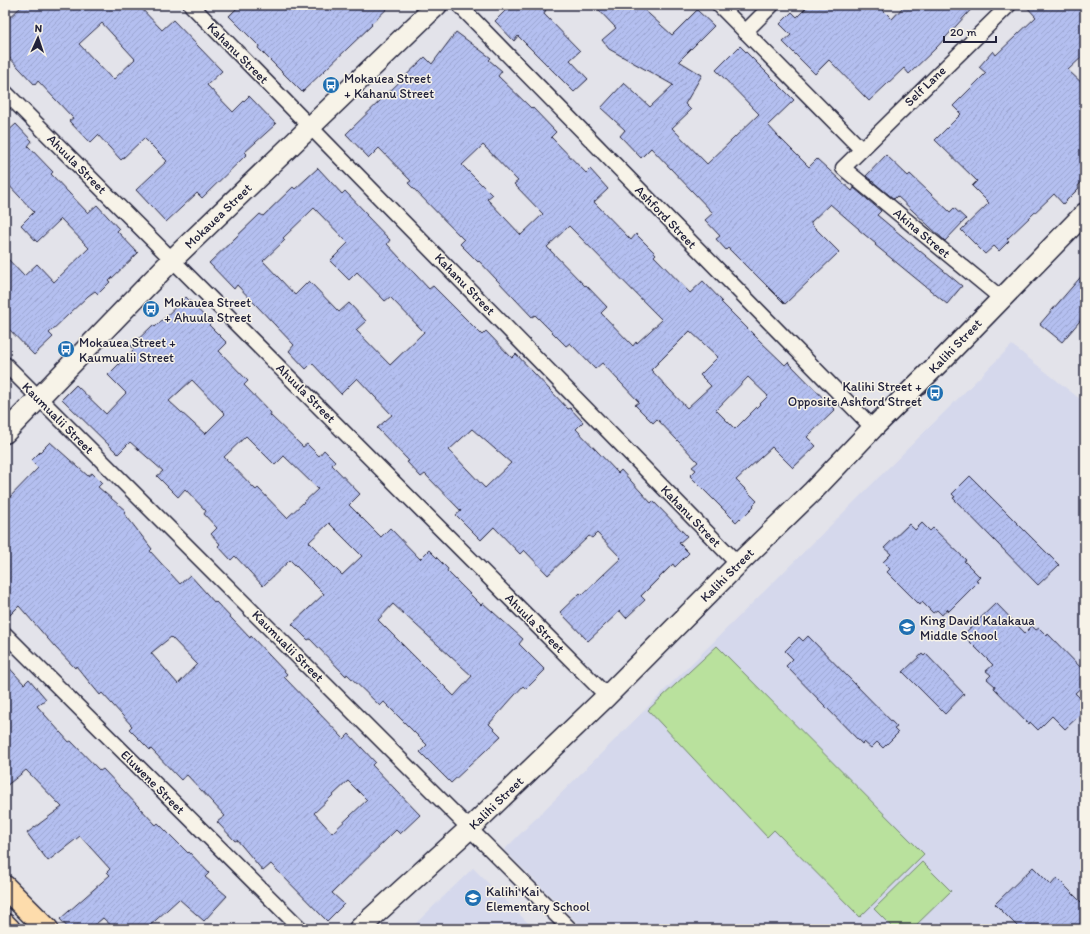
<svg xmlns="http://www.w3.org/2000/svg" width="1090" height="934" viewBox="0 0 1090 934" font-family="Itim,sans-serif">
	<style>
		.built { fill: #d5d8ec }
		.park { fill: #b9e19d; stroke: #6e826c }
		.building { fill: url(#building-hatch); stroke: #22223b; fill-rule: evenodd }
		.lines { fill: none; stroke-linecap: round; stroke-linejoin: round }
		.street-casing { stroke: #22223b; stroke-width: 17 }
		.secondary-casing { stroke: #22223b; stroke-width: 23 }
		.primary-casing { stroke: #22223b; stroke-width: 25 }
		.street { stroke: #f7f3e8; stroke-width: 14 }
		.secondary { stroke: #f7f3e8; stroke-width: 20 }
		.primary { stroke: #fddcac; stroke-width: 22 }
		.labels { text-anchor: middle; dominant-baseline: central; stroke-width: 3; stroke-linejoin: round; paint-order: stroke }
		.street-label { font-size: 13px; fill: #22223b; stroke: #f7f3e8 }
		.poi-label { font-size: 13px; fill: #22223b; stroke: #f7f3e8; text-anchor: start }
	</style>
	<defs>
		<pattern id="building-hatch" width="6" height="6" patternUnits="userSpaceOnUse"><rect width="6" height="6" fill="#b4bff0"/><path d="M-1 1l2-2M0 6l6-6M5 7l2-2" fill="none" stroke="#9aa4cf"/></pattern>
	</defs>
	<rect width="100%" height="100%" fill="#e3e3ea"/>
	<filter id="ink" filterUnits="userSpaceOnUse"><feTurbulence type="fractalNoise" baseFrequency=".025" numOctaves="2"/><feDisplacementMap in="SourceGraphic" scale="8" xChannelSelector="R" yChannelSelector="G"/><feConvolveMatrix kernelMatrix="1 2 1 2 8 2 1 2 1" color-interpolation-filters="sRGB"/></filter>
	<g filter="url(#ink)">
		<!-- built -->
		<g class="built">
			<polygon points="1012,345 1085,403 1085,929 584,929 504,850"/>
			<polygon points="473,868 534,929 410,929"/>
		</g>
		<!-- park -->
		<g class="park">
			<polygon points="717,646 924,854 860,917 774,830 767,837 648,710"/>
			<polygon points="922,862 951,891 912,929 894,929 874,909"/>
		</g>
		<!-- building -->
		<g class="building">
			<path d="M23,5H138L162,30L173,20L222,71L207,85L233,112L249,96L276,124L245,152L247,154L202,198L197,193L166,222L136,190L167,161L144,138L121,160L98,135L90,143L69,121L73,118L38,81L35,85L5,53V22ZM102,23L135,59L113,80L79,44Z"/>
			<polygon points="240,5 391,5 371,24 372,25 302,92 258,48 259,46 229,16"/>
			<polygon points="511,5 548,5 544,14 580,51 570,60 588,79 574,92 518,36 514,41 495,21"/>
			<polygon points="594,5 639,5 672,35 697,10 714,26 679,61 702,75 685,104 691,110 672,128 707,164 759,114 716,70 740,46 794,100 768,125 778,136 809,167 817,159 852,191 854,188 881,211 877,215 962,286 947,304 875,245 876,244 859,230 859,229 830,204 811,222 811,224 839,252 785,304 752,271 751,271 728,248 726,250 716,239 720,236 705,220 713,213 651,148 641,158 620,136 625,130 601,108 624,83 650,107 673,85 609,49 602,40 616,28"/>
			<polygon points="809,5 878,5 892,19 905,5 975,5 937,47 909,74 904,68 869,101 829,60 815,74 783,42 791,35 780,24 792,12 797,17"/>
			<polygon points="1025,5 1085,5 1085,54 1068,70 1085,86 1085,178 1078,186 1079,188 1063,204 1054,194 1007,239 1009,241 999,251 994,246 985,254 961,230 989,203 972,186 977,181 935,140 961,114 953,106 986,73 979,67 993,51 996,55 1036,17"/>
			<path d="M456,32L491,58L489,60L502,71L498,76L531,108L532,107L556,132L551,137L586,173L590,169L608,189L594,202L631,240L636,234L656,254L654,256L690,293L703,281L722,301L721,302L759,340L785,365L788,362L835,410L807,437L816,446L793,468L772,447L736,480L757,501L753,505L754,506L741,519L740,518L736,522L690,476L696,470L692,467L698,462L657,419L653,423L635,405L639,402L602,363L595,369L570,343L566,346L535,315L532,317L479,261L478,262L460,244L464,240L408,183L411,181L379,148L369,158L346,134L425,57L432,64ZM483,145L518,181L514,184L543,214L521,235L487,199L492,195L462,165ZM569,226L662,320L637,343L636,342L633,346L601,313L607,307L586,285L585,286L547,247ZM690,331L718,357L700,375L711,386L687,408L651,370ZM748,377L768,396L735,429L716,410Z"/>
			<polygon points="16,124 32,141 28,146 53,172 51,174 88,213 97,205 119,229 117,231 138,253 109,281 110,282 98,294 95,291 88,296 49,333 53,337 34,355 5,325 5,256 24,276 37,264 54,282 89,248 61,219 37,242 21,225 34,212 5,181 5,134"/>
			<polygon points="886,155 908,176 910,174 950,212 954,208 966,219 945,241 897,196 894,199 866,176"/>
			<path d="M318,168L342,194L345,191L367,214L366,215L390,240L387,244L429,289L433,286L482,335L486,331L512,358L516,354L568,409L570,408L583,422L576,429L618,473L621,470L651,503L653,501L687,536L679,543L689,553L675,567L673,564L641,596L645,600L626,618L620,611L588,641L560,612L580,593L582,595L621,558L597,533L592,538L589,536L548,575L524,550L520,554L494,527L481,540L456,515L461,511L425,474L421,477L407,462L409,461L377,428L392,415L357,378L341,394L312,363L306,369L289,351L294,345L237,285L234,289L209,263L260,214L263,216L293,187L295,189ZM314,208L348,243L330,261L349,280L357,272L385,301L390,297L424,332L390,365L356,330L366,321L349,303L339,312L309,281L295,295L263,261L285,240L283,238ZM472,429L511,463L485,488L449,450Z"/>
			<polygon points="1085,272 1085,315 1062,342 1040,324"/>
			<path d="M186,297L211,323L209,325L227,343L219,351L248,381L244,385L271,413L270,415L303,447L307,444L319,456L324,450L335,461L332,465L360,494L349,505L381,537L390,528L420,559L429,550L448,569L447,571L481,605L483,603L523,639L519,644L545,670L526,689L523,686L489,724L501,736L451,783L420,752L427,745L384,702L380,706L347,674L346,676L310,639L308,640L292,624L324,594L290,560L263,586L235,556L231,560L218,546L220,544L211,534L217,528L204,514L206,511L185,489L178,497L157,476L163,471L130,442L118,454L62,399L76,385L106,414L126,393L108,375L134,349L131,346L153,325L155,327ZM192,380L225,414L205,434L169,401ZM246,436L275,465L284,456L318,489L287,518L258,488L256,490L224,457ZM329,523L362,556L342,575L309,542ZM393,604L472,676L454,696L378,620Z"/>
			<path d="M50,442L88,476L92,473L102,483L98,487L126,511L124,513L152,549L150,551L180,584L190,575L215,603L216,602L250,638L251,636L287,674L284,677L344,739L349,734L375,762L372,765L420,815L400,834L396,830L332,893L344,904L327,921L271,864L263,871L237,840L235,841L217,822L225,816L187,775L181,780L151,749L150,750L129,729L132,726L102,693L100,695L76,666L75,668L55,647L19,606L5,620V502L38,468L31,461ZM171,637L197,664L178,684L151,653ZM348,781L367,800L332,833L314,813Z"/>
			<polygon points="970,476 1059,565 1038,585 953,498 955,497 952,494"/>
			<polygon points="922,523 930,531 933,528 966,560 964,561 980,577 976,581 978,582 949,611 947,609 942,615 937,610 933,613 922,602 920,605 887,572 890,569 883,562 891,554 884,548 909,524 915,530"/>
			<polygon points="996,603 1025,633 1032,626 1036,630 1039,628 1047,636 1048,634 1085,672 1085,684 1075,693 1085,703 1085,710 1065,729 1052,716 1038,730 1030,722 1029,724 994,688 995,686 987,679 991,675 986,671 993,665 963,635"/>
			<polygon points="808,636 897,727 894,729 898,733 883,748 877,742 871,748 864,742 862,744 786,666 793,659 785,651 799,637 803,641"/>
			<polygon points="922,654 924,656 926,654 964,694 945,714 903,672"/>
			<polygon points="5,663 24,684 29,679 46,699 37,706 69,742 71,741 100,771 103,769 156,825 158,823 188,853 189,852 209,873 205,877 227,896 204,921 179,899 146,929 115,929 103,918 90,929 69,929 60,919 110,875 107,872 110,869 80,836 48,861 27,833 62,807 26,770 5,787"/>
			<polygon points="1033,867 1051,885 1057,878 1085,906 1085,929 1020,929 995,904"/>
		</g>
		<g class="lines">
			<!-- street casing -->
			<g class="street-casing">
				<g id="street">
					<polyline points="191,5 738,564"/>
					<polyline points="459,5 873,428"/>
					<polyline points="719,5 861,149"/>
					<polyline points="745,32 772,5"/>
					<polyline points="5,92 607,696"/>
					<polyline points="1001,298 843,168 1009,5"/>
					<polyline points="5,364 570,929"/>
					<polyline points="5,634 301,929"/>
				</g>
			</g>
			<!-- secondary casing -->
			<g class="secondary-casing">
				<g id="secondary">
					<polyline points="5,433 173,259 437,5"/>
					<polyline points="359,929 470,828 607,696 738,564 813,491 873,428 943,359 1085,213"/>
				</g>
			</g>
			<!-- primary casing -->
			<g class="primary-casing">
				<g id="primary">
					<polyline points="5,887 47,929"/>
					<polyline points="5,925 9,929"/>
				</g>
			</g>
			<!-- street -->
			<use href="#street" class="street"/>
			<!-- secondary -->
			<use href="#secondary" class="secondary"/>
			<!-- primary -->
			<use href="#primary" class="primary"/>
		</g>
	</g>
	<!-- icons -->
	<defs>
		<g id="bus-disc" transform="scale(0.9)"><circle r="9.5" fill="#1f6fb2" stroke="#f7f3e8"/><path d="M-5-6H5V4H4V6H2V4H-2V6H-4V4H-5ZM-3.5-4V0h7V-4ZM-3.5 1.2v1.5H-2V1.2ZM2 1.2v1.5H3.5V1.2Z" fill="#fff"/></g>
		<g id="school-disc" transform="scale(0.9)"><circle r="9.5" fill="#1f6fb2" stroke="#f7f3e8"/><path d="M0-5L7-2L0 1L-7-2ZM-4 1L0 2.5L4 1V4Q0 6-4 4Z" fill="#fff"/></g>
	</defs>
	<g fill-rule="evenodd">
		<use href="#bus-disc" x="331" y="85"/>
		<use href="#bus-disc" x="151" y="309"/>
		<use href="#bus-disc" x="66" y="349"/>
		<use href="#bus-disc" x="935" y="393"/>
		<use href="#school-disc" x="907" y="627"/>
		<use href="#school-disc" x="473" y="898"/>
	</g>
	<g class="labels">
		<!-- street labels -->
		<g class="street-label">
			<text transform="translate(238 53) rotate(45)">Kahanu Street</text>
			<text transform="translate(925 86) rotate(-44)">Self Lane</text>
			<text transform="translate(77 164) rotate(45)">Ahuula Street</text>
			<text transform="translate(218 216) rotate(-44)">Mokauea Street</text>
			<text transform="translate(666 217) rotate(46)">Ashford Street</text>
			<text transform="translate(922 233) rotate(40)">Akina Street</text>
			<text transform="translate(465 284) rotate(46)">Kahanu Street</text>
			<text transform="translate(955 346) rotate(-46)">Kalihi Street</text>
			<text transform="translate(306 393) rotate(45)">Ahuula Street</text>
			<text transform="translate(58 418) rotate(45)">Kaumualii Street</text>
			<text transform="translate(691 516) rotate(46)">Kahanu Street</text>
			<text transform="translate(727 575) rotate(-45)">Kalihi Street</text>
			<text transform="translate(535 623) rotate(45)">Ahuula Street</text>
			<text transform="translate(288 646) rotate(45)">Kaumualii Street</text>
			<text transform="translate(153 782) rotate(45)">Eluwene Street</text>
			<text transform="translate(496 803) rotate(-44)">Kalihi Street</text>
		</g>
		<!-- poi labels -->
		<g class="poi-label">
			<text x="344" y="78">Mokauea Street<tspan x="344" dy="15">+ Kahanu Street</tspan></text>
			<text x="164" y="302">Mokauea Street<tspan x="164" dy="15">+ Ahuula Street</tspan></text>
			<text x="79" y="342">Mokauea Street +<tspan x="79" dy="15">Kaumualii Street</tspan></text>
			<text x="922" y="386" text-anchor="end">Kalihi Street +<tspan x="922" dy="15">Opposite Ashford Street</tspan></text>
			<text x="920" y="620">King David Kalakaua<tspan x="920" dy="15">Middle School</tspan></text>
			<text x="486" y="891">Kalihi Kai<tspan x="486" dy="15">Elementary School</tspan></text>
		</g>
	</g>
	<!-- margin -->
	<rect width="1090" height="934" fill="none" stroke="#f7f3e8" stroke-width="20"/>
	<rect x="10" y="10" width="1070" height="914" fill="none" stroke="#22223b" stroke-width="1.5" filter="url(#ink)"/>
	<!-- north arrow -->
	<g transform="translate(38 38) rotate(3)" stroke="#f7f3e8" stroke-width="3" paint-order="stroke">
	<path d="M0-3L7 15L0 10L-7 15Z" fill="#22223b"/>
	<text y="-6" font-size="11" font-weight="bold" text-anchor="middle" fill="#22223b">N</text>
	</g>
	<!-- scale -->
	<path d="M944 36v6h52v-6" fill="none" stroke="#22223b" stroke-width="2"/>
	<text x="950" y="36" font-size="12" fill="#22223b" stroke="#f7f3e8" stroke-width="3" paint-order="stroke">20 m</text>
</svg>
